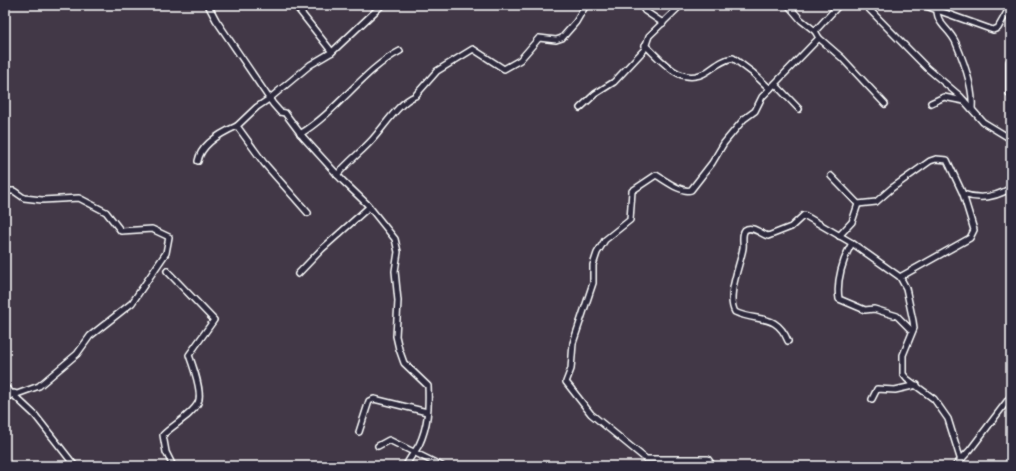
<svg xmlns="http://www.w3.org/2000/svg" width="1016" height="471" viewBox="0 0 1016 471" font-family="Sriracha,sans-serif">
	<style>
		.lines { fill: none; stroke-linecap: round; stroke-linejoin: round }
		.street-casing { stroke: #fff; stroke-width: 8 }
		.highway-casing { stroke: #fff; stroke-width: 12 }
		.street { stroke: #2f2a3d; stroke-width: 5 }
		.highway { stroke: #2f2a3d; stroke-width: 9 }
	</style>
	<rect width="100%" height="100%" fill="#423847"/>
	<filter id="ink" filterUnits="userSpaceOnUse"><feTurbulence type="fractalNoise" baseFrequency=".025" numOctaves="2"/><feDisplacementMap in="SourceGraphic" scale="8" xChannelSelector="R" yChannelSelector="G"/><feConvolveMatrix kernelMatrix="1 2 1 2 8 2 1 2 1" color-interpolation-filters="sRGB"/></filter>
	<g filter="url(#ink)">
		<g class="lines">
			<!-- street casing -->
			<g class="street-casing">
				<g id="street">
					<path d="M208,5L216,20L273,104L280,112L285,113L303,137L343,181L367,204L395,239L398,252L395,271L398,301L396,336L399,349L404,363L428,386C429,407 428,426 419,445C415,452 409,458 406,466"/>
					<polyline points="295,5 332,52"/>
					<polyline points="641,5 645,11 663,23"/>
					<polyline points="788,5 801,20 815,31"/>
					<polyline points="839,5 815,31 819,38 842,58 885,104"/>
					<polyline points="865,5 927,68 960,96 983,122 1011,139"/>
					<polyline points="923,5 993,30 998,28 1011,5"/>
					<path d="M937,5C935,25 949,27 956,43C964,62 974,88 972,109"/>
					<path d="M645,45C663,62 682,88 708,71C717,65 722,60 733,58L753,73L770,89"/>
					<polyline points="775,84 799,109"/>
					<polyline points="931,103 944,97 964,101"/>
					<polyline points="580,108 595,94 614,82 644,50 649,36 681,5"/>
					<path d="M300,134C338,111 363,70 400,51"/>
					<path d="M198,161C201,144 221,133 237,126"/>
					<path d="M337,175C348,162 361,152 372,140C384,127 399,102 415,96L437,71L473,49L504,69L520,60L539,38L556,40L562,38L576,22L586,5"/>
					<polyline points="831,176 858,204 852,222 839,236"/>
					<polyline points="5,191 14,191 24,198 42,200 79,198 106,212 121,231 152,229 169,237 166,253 132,303 90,336 77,354 39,386 17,394 14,393 5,399"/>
					<path d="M963,194C979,200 996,197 1011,188"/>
					<polyline points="858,204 876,202 892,188 930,161 936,159 947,160 963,194 974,230 970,238 900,277"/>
					<polyline points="308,213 264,163 237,126 257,107 269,99 310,65 332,52 382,5"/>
					<path d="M852,243C843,259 836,281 839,299L865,310L874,309L897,316L912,331"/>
					<path d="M167,271L214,320L189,355C193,366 203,393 198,403C191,416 174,424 163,435L166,452L173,466"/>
					<polyline points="298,274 322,249 369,207"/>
					<path d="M788,341C776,312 758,323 735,312C726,296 740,266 743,248C744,243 741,235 745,230C752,225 761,234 768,236L791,227L804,215L852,243L900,277L906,288L913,321L914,328L903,355V374L907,379L934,399L948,419L961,461"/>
					<polyline points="5,387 35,415 75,466"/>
					<polyline points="872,399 877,389 895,390 917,385"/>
					<polyline points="359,432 369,401 374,399 427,412"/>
					<polyline points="378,446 389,440 442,466"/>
					<path d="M713,466L708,459H646L591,414L566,382L571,369L573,343L593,283V265L597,253L605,240L630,220L632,191L656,175C665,180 681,193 691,190L712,163L724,143L744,119L755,111L762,97L819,38"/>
					<polyline points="955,466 970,450 1011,396"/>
				</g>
			</g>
			<!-- highway casing -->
			<g class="highway-casing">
				<polyline id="highway" points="1011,62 1011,93"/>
			</g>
			<!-- street -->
			<use href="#street" class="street"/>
			<!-- highway -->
			<use href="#highway" class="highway"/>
		</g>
	</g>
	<!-- margin -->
	<rect width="1016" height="471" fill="none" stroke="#2f2a3d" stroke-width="20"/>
	<rect x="10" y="10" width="996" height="451" fill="none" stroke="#fff" stroke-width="1.5" filter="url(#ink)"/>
</svg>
